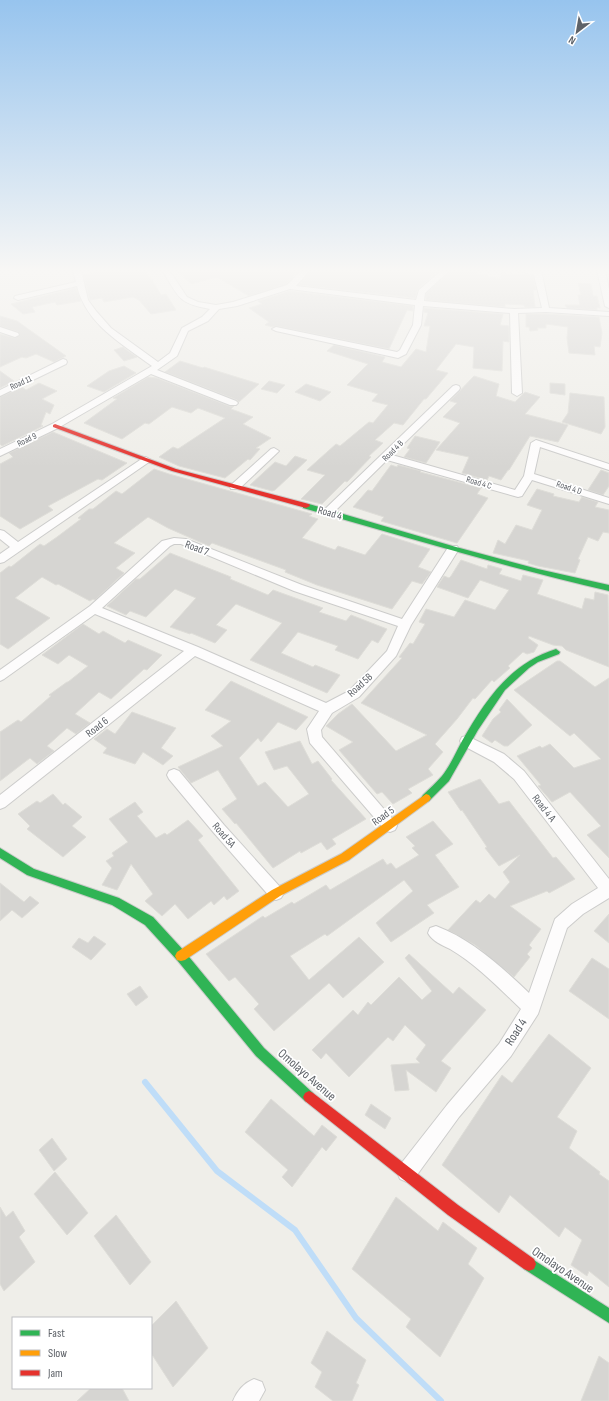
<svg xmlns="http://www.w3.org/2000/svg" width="609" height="1401" viewBox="0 0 609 1401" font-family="'Sofia Sans Condensed',sans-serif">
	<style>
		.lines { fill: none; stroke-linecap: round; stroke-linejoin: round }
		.stream { stroke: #bfddf8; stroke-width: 6 }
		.building { fill: #d6d5d2; stroke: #deddd8 }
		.street-casing { stroke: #cccccb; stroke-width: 2 }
		.fast-casing { stroke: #cbcbca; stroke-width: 2 }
		.slow-casing { stroke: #cbcbca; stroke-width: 2 }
		.jam-casing { stroke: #cbcbca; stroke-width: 2 }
		.street { fill: #fdfcfc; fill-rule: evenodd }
		.fast { fill: #30b455; fill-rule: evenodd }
		.slow { fill: #ff9f0a; fill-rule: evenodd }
		.jam { fill: #e5322d; fill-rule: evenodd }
		.labels { text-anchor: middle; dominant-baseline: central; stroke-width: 3.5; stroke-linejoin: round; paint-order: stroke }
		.far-street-label { font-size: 9px; fill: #5e6268; stroke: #fff }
		.street-label { font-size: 11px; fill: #5e6268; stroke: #fff }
		.near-street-label { font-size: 13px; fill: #5e6268; stroke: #fff }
	</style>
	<rect width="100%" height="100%" fill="#efeee9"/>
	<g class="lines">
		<!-- stream -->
		<polyline class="stream" points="145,1082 217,1171 295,1230 356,1318 441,1401"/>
	</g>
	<!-- building -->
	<g class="building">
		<polygon points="118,270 145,270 149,278 151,278 161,295 166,294 176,310 151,314 139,300 133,297 104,302 102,298 90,300 83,274"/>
		<polygon points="176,270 299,270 286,284 249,296 217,277 192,284"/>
		<polygon points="311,270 439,270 418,289 415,298 299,285"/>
		<polygon points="451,270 465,270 500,279 501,273 525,274 533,276 536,290 533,290 535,307 525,307 524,305 505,304 505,307 426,300 426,294"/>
		<polygon points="578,283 591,284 593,296 597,296 600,308 597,307 597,310 567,308 565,305 580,305 578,295 581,295"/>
		<polygon points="76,288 81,301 57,305 55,302 32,307 35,312 23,314 11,304"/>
		<polygon points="290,291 413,306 413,311 407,310 389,349 276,326 273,327 265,325 269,322 249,308 262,304 258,301"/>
		<polygon points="424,308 503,314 500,325 509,326 509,342 503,341 502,371 473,368 474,347 456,344 436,370 448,373 426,399 424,399 403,425 394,423 375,440 383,443 369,456 371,457 347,482 345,481 322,504 301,499 325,475 307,470 336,444 340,446 369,422 373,423 388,405 372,401 378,394 347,385 368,364 327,351 334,345 385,357 382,362 401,367 416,349 426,352 430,326 424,326 428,313 424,312"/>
		<polygon points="546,314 599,317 602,333 600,347 594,346 595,355 569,353 567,338 568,327 546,324 546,328 537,328 538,330 530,331 529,327 526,327 526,314"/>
		<polygon points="0,316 17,321 66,356 54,362 36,354 26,358 22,357 0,367 0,334 15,338 20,335 18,332 0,326"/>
		<polygon points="123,347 128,351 137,357 124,361 114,350"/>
		<polygon points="180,361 203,368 204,367 259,384 239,402 237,400 165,372"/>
		<polygon points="124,366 136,373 104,392 87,386 109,371"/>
		<polygon points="0,371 14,381 0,388"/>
		<polygon points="474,376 499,384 496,396 515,402 525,392 540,397 525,414 568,425 558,442 530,436 509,470 508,470 501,480 489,476 487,480 462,473 469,457 436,450 460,423 443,417 457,403 450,401"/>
		<polygon points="148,377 157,378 229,406 234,406 231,409 253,417 243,424 271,438 256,448 260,449 250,460 248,459 225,478 179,466 159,457 173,447 178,449 225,418 198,408 191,413 172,407 149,424 145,423 122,439 84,423 117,399 113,398"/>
		<polygon points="269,381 285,385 277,393 261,389"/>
		<polygon points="39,383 57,391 42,399 54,405 50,414 46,412 41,425 43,426 2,446 0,444 0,397 22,387 26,390"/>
		<polygon points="550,383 565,384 565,395 550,393"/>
		<polygon points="306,384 331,392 320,401 295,392"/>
		<polygon points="570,393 604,397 605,427 601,434 562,422 568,413"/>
		<polygon points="53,432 127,463 102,480 98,479 48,506 53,510 20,529 0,516 0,464 13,457 9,453"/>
		<polygon points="415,436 440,442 426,463 404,457 410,449 407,448"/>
		<polygon points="295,456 307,460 275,490 272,491 250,485 275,462 286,466"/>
		<polygon points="391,465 397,467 398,465 421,471 420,472 481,488 477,494 488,498 457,543 381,521 384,517 353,507 368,490 372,491"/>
		<polygon points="154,469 169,474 312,514 309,516 318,519 302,538 335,550 338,546 365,555 382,534 430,549 418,567 431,572 422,584 412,581 392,609 317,585 285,572 286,570 212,543 209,546 168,528 148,517 114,543 135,553 116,568 124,573 95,600 93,599 90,601 58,584 56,585 42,577 15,598 50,618 8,649 0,644 0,573 9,566 11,567 40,544 44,546 57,537 81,519 78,518 89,509 93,509 116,491 122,494"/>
		<polygon points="601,470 609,473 609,486 603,495 588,490"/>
		<polygon points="537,489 554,494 553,496 579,502 582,497 598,502 595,507 609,510 609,533 603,532 598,541 588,537 578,559 580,560 575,573 538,566 528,563 529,561 493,553 498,540 505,544 516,525 532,530 542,510 527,505"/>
		<polygon points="170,553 231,577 230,579 268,595 273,590 323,608 319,612 346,621 351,615 387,629 378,643 372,640 358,659 335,650 338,646 298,632 281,653 313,667 315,665 340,675 327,693 250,660 282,623 236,604 216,625 227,630 215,643 191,633 190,634 170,627 196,598 175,589 146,617 130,611 126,615 107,606 136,579 140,579"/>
		<polygon points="461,560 487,569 488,565 502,569 499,574 521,581 523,575 543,580 537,594 582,609 585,598 594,600 595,592 608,595 609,667 566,650 562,646 553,645 529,636 528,638 538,645 534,652 527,654 523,652 508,666 510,668 494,682 492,680 475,699 473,698 457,719 435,744 443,752 428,769 433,775 408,789 412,793 393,804 382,792 377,794 339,750 353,742 326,726 338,714 352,704 396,751 427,735 361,703 402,658 399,657 410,643 413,644 425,624 419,622 426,609 454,617 465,600 495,610 509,590 480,580 468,598 437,587 444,576 449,578 451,576"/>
		<polygon points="83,624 99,634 103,631 125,643 128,640 162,655 147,670 144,669 111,699 99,692 75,714 90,723 76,734 67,728 47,746 54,751 37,764 30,758 0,781 0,732 18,720 21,722 51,696 49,695 67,682 68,682 88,666 69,655 58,664 42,655"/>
		<polygon points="557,661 560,661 595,687 609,678 609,858 587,835 601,826 570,792 552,802 538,786 541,785 517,756 540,746 542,748 550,744 574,768 601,759 574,733 570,736 514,690"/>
		<polygon points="231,681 308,717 296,730 278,722 261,742 258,738 239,758 258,786 265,782 288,807 309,794 287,766 274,770 265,752 300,741 312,764 318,761 332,779 331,780 366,819 332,839 336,844 327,850 321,842 301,853 300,851 273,868 236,823 235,824 222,809 237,799 218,770 191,783 178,767 223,746 211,736 231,721 205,710"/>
		<polygon points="507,699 532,725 508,746 504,746 495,740 492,743 482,736 493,719 501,712 499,710"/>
		<polygon points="132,712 176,728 161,748 173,756 163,765 143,752 135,764 103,753 107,748 94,739 107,729 115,734"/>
		<polygon points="480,779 499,804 509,801 553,858 556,857 575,879 549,893 547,891 510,906 541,929 529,945 532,948 527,954 530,957 514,977 475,945 448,930 476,900 480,903 489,894 495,899 510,882 503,872 520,855 499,866 485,848 487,847 462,810 461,811 448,792"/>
		<polygon points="53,794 63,805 65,803 82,817 72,826 86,837 63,857 27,829 30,826 18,814 37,801 40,803"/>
		<polygon points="135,802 143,812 137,816 156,838 165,833 167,835 188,820 203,836 198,840 239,891 227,900 224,896 214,905 211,901 188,919 175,904 162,916 145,901 153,894 131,864 117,890 102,885 112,868 106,861 114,856 112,853 128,842 109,819"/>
		<polygon points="433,821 453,844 435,855 459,887 427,905 434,913 391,942 376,923 413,891 404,880 327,936 325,934 290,956 309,980 359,937 384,962 343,998 329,983 274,1031 254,1009 259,1004 235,977 229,981 206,954 263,916 265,918 292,902 294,904 326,885 330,890 383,859 387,865 391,863 396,869 419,855 412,848 415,846 406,837"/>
		<polygon points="0,883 24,902 30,896 39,903 22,918 12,910 0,921"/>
		<polygon points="609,914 609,943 594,931"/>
		<polygon points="94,936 106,944 91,960 72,947 79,938 88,943"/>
		<polygon points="409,954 453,994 459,987 486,1010 441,1061 451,1068 436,1092 406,1070 409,1090 395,1091 391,1065 420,1063 416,1059 426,1045 405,1025 393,1041 388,1037 349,1077 326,1053 321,1059 312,1050 353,1010 358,1015 368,1002 371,1005 399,977 422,1000 432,991 405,958"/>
		<polygon points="592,958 609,969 609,1019 569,991"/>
		<polygon points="140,986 148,997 136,1006 127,994"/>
		<polygon points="549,1034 591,1068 557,1117 577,1131 569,1148 600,1172 599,1174 609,1181 609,1287 589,1271 587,1276 571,1265 582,1240 565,1227 559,1237 510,1195 499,1213 442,1165 502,1075 512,1083"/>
		<polygon points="271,1099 314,1136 322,1125 337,1137 326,1151 322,1147 292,1187 282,1177 288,1170 245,1132"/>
		<polygon points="371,1104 391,1118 385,1129 365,1115"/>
		<polygon points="52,1138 67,1159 54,1171 39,1150"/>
		<polygon points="55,1172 88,1213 67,1235 34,1194"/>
		<polygon points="396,1197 438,1231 443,1222 477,1248 468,1264 484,1278 440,1357 406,1327 411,1319 352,1269"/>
		<polygon points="0,1207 6,1217 13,1211 25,1231 19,1237 35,1262 4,1291 0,1284"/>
		<polygon points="116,1215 151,1262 130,1285 94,1236"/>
		<polygon points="176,1301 208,1348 173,1387 151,1353 151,1326"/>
		<polygon points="327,1331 366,1360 356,1383 359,1385 352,1401 333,1401 315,1387 322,1372 311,1363"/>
		<polygon points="599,1356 609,1363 609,1401 581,1401"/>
		<polygon points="91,1388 122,1388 129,1401 77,1401"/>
	</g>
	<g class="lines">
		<!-- street casing -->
		<g class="street-casing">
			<g id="street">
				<polygon points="0,270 6,270 0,273"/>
				<path d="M73,270H81L88,300L96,311L111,328L158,362L170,353L182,328L202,317L210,309C177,303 179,297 162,270H169L187,297L198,302L216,305L233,302L287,285L302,270H310L296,286L416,300L419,290L442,270H450L425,293L424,301L514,309L542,308L534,275L516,270H541L549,308L609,312V316L546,312L518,313L522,393L517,396L512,393L510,313L423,306L421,325L406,354L398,358L276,331L272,329L276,327L397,352L400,350L413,325L415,305L290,289L237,306L219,309L208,321L188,331L177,356L157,370L236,401L238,403L236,405H230L151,374L58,428L0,456V449L52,424L152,366C122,344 86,324 77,286L18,300L14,298L15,296L76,282Z"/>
				<polygon points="597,270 605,270 609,289 609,308 605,306"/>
				<polygon points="0,327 18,333 19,335 15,337 0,332"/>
				<polygon points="63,359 66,360 67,362 66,364 0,396 0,390"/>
				<polygon points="456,385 459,386 460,388 459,390 392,455 515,490 524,476 531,443 536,440 609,464 609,470 540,447 534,474 609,498 609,504 532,480 522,496 518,497 387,460 332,514 324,514 323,512 324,510 453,386"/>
				<polygon points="274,448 279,451 277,453 239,489 231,489 230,487 231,485 271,449"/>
				<polygon points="146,457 151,460 149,462 4,562 0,563 0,554 10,547 0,539 0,530 4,531 18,542 143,458"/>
				<path d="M174,538L186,539L302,585L402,619L449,546H457L459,549L411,625L396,656L359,697L332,713L321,730L322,737L395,822L397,826L395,830L390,832L385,830L310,743L307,729L319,711L195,656L5,807L0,809V795L184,651L95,614L4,679L0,681V670L90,606L162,541ZM174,544H181L294,591L398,626L387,651L349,691L326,703L198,647L102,608L170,546Z"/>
				<path d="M467,736L504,754L524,771L609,879V898L583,914L567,928L538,1014L511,1056L459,1117L414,1179L407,1182L400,1179L397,1172L400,1165L447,1105L499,1044L521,1009C499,988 477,965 450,949C442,945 432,941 428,933L430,928L436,926C471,939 502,967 529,993L555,919L572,904L598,888L514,779L494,762L462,745L460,741L462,737Z"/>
				<polygon points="174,769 179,771 224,825 281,888 284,893 281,898 276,900 271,898 214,833 169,779 167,775 169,771"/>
				<path d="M254,1379L262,1382L265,1390L259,1401H233C237,1391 244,1383 254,1379Z"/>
			</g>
		</g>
		<!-- fast casing -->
		<g class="fast-casing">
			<g id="fast">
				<path d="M303,504H309L456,547L538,569L609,585V591C506,567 405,537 303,508Z"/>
				<path d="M556,649L560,652L559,654L538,662L529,668L505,690L478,730L449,781L429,801L426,802L423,801L421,798L423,795C429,789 436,783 442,776C450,766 456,752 462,741C485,701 510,663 556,649Z"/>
				<polygon points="0,848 34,869 119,898 153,917 185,952 264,1048 313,1093 315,1097 313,1101 309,1103 305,1101 256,1056 177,960 145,925 112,905 27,875 0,858"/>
				<polygon points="529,1257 609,1308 609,1323 524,1269 522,1264 524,1259"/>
			</g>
		</g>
		<!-- slow casing -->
		<g class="slow-casing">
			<polygon id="slow" points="426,794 429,795 431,798 429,801 349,860 280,896 185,960 181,961 177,960 175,956 177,952 272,890 341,854"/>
		</g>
		<!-- jam casing -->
		<g class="jam-casing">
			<g id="jam">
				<polygon points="55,424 176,469 309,504 310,506 306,508 172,471 53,427 53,425"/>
				<polygon points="309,1091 313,1093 458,1205 534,1259 536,1264 534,1269 529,1271 524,1269 448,1215 305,1101 303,1097 305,1093"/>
			</g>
		</g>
		<!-- street -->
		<use href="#street" class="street"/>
		<!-- fast -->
		<use href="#fast" class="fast"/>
		<!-- slow -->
		<use href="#slow" class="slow"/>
		<!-- jam -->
		<use href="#jam" class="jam"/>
	</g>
	<!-- sky -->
	<linearGradient id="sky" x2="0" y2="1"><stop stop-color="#97c4ee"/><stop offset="0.58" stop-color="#f8f7f5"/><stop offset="1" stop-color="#f8f7f5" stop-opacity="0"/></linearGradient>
	<rect width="609" height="467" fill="url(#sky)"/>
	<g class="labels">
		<!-- far-street labels -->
		<g class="far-street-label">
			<text transform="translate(21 383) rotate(-24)">Road 11</text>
			<text transform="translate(27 440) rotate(-26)">Road 9</text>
			<text transform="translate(393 451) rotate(-45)">Road 4 B</text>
			<text transform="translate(479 483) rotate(16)">Road 4 C</text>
			<text transform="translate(569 488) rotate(18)">Road 4 D</text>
		</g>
		<!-- street labels -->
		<g class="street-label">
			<text transform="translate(330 513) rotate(16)">Road 4</text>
			<text transform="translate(197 548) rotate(21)">Road 7</text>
			<text transform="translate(360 685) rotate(-42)">Road 5B</text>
			<text transform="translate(97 727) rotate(-38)">Road 6</text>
			<text transform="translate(544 808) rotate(52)">Road 4 A</text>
			<text transform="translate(383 816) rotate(-36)">Road 5</text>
			<text transform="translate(224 835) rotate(49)">Road 5A</text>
		</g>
		<!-- near-street labels -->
		<g class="near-street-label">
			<text transform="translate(516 1032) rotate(-57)">Road 4</text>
			<text transform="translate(307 1075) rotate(41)">Omolayo Avenue</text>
			<text transform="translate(563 1270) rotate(34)">Omolayo Avenue</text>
		</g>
	</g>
	<!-- legend -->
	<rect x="12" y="1317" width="140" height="72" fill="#ffffff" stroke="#bfc0c3"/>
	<rect x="20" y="1330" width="20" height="6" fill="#30b455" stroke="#bfc0c3"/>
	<text x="48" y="1337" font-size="12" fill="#5e6268">Fast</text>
	<rect x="20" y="1350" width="20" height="6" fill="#ff9f0a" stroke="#bfc0c3"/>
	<text x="48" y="1357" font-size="12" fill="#5e6268">Slow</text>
	<rect x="20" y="1370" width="20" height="6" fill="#e5322d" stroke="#bfc0c3"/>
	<text x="48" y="1377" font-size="12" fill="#5e6268">Jam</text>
	<!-- north arrow -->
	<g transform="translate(577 32) rotate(211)" stroke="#ffffff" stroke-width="3" paint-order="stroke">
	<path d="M0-3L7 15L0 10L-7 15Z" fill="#5e6268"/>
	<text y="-6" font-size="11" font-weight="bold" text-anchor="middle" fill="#5e6268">N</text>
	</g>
</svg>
